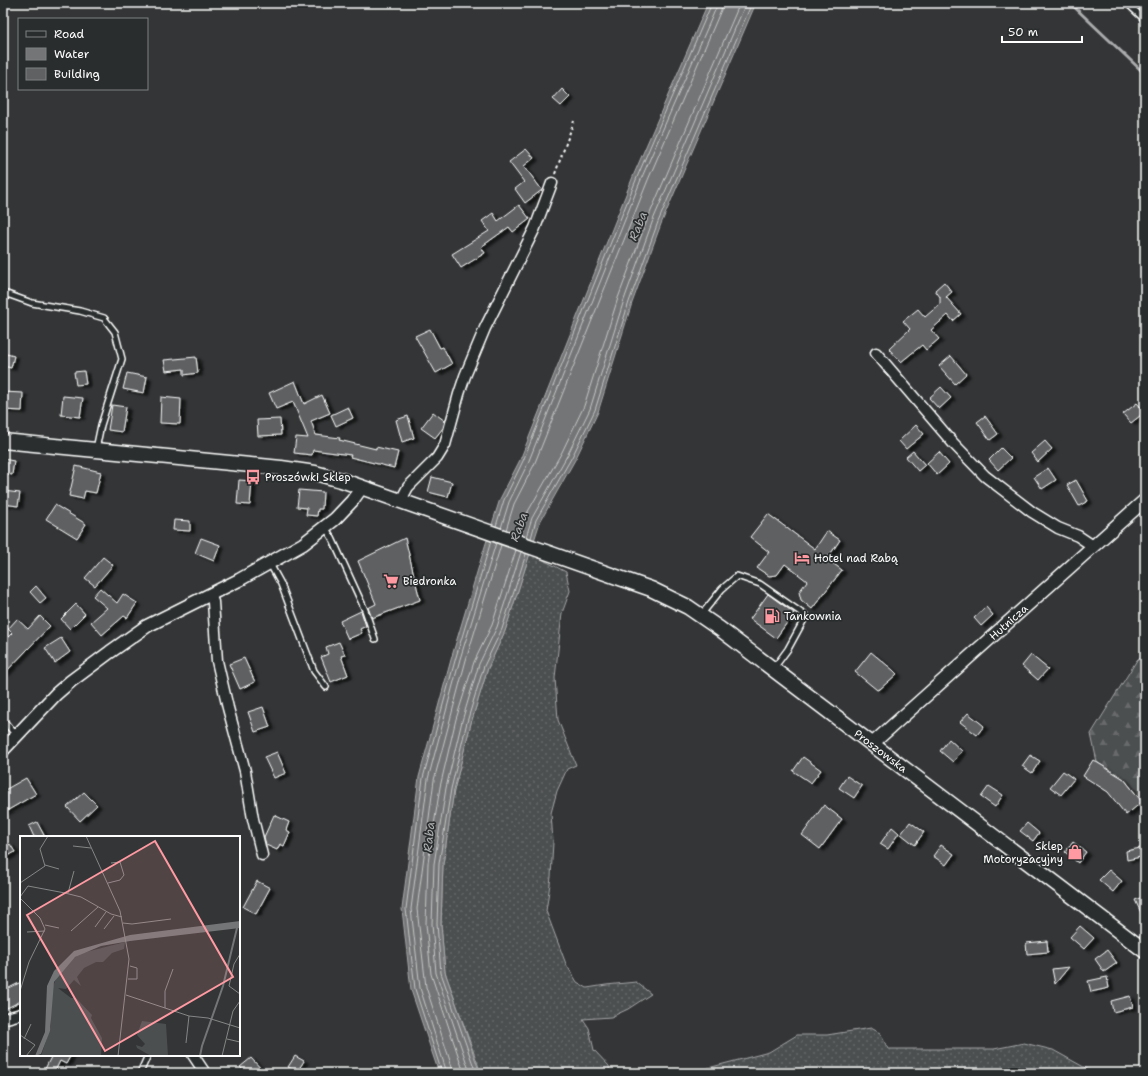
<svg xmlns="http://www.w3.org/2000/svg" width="1148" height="1076" viewBox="0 0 1148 1076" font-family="'Shantell Sans',sans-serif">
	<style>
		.grass { fill: url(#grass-dots); stroke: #a6a7a8 }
		.forest { fill: url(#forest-firs); stroke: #a6a7a8 }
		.water { fill: #737576; stroke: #abacad }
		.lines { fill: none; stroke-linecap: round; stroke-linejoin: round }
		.shore { stroke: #c7c8c8; stroke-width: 1 }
		.stream { stroke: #abacad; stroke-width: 3 }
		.building { fill: #5f6162; stroke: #fff; filter: url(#shadow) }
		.service-casing { stroke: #fff; stroke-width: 8 }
		.minor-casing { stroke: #fff; stroke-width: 13 }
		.tertiary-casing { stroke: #fff; stroke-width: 15 }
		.secondary-casing { stroke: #fff; stroke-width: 17 }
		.path { stroke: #fff; stroke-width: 2; stroke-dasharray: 3 3; stroke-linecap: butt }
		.service { stroke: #2a2d2e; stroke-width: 5 }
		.minor { stroke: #2a2d2e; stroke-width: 10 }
		.tertiary { stroke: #2a2d2e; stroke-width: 12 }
		.secondary { stroke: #2a2d2e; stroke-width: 14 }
		.labels { text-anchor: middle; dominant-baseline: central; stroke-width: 3.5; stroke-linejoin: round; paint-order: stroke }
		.poi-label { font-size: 11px; fill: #fff; stroke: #2a2d2e; text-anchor: start }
		.street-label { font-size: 11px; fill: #fff; stroke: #2a2d2e }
		.water-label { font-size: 12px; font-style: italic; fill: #b2b3b4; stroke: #2a2d2e }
		.inset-river { fill: none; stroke: #737576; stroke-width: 2 }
		.inset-road { fill: none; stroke: #858686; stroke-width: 1 }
		.view { fill: #ff9aa2; fill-opacity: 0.15; stroke: #ff9aa2; stroke-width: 2 }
		.inset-edge { fill: none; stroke: #fff; stroke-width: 2 }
	</style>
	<defs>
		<pattern id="grass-dots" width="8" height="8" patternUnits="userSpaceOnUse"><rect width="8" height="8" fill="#4c4f50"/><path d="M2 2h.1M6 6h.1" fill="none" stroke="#67696a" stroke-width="1.8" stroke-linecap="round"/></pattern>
		<pattern id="forest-firs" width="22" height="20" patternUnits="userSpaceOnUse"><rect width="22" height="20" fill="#4c4f50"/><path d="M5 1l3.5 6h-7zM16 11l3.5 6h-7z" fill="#67696a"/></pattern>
		<filter id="shadow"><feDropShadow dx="4.5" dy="2.5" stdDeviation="1" flood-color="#0009"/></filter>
	</defs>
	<rect width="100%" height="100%" fill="#333536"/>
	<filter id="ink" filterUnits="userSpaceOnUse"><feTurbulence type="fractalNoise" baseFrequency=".025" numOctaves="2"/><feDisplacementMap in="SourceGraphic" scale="8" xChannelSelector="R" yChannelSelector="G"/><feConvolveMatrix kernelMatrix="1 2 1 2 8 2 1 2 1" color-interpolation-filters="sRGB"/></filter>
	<g filter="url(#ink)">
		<!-- grass -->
		<g class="grass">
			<polygon points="530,553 566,572 570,591 562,613 555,678 558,720 576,765 567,769 557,791 551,813 553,842 551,877 546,911 566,964 577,982 587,988 606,985 636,982 651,994 628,1009 611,1017 583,1019 589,1028 594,1050 609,1066 610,1073 481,1073 445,972 441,924 443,864 454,790 471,723 488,668 505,631"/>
			<polygon points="871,1028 880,1033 888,1049 994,1049 1024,1043 1053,1050 1091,1071 1102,1073 700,1073 708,1068 769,1052 797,1035 827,1035"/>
		</g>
		<!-- forest -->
		<polygon class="forest" points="1145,652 1145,805 1124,779 1097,762 1091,734 1137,660"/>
		<!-- water -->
		<polygon class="water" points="708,3 756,3 661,224 632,303 598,412 576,458 540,522 505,631 488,668 471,723 454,790 443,864 441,924 445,972 480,1073 439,1073 411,990 402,909 419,777 452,656 481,559 500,499 520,460 634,174"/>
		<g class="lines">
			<!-- shore -->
			<g class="shore">
				<polyline points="496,526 504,500 523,461 638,175 712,3"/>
				<polyline points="501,528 509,502 528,463 642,177 716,8 717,3"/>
				<polyline points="506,530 514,504 534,465 648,180 721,10 723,3"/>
				<polyline points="520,535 526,515 562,452 584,406 618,298 648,218 740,3"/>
				<polyline points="526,537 532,518 568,454 590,409 624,300 653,220 746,3"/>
				<polyline points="531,538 536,520 572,457 595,410 629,302 658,222 752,3"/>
				<polyline points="442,1073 415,989 406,909 423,778 456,657 491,541"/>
				<polyline points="447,1073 420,988 411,909 428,779 460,659 496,543"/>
				<polyline points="453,1073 452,1067 426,987 417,909 434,780 466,660 501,545"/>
				<polyline points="464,1073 431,974 426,924 428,863 440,787 456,719 474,662 492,625 516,550"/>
				<polyline points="470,1073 436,973 432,924 434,864 446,788 462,721 479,664 497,627 521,552"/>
				<polyline points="476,1073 441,973 437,924 439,864 451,789 467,722 484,666 502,629 526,554"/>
			</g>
			<!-- stream -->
			<polyline class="stream" points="1070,3 1145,74"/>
		</g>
		<!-- building -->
		<g class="building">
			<polygon points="562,89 570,97 561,106 553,99"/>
			<polygon points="526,149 534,158 524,166 542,190 525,203 515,189 524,182 509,162"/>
			<polygon points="519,205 530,219 513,232 509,227 481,247 485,253 461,268 452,254 489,231 482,221 493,213 498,221"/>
			<polygon points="944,282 952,292 946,297 961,314 953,321 948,315 931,330 939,339 926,350 922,345 901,362 889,349 910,329 903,321 918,309 925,317 940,304 940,297 935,290"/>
			<polygon points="430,329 440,348 443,347 452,364 436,373 415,336"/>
			<polygon points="3,353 14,356 11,368 3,366"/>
			<polygon points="951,356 966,374 955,384 939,366"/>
			<polygon points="196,357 198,373 184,375 184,369 166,371 164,360"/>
			<polygon points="84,371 86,384 76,385 74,372"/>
			<polygon points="127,373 147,377 144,393 123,389"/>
			<polygon points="295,381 304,404 322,395 330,413 311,421 316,435 340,438 339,440 376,449 376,447 398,452 394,468 350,457 351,455 313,450 312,455 294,453 296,437 308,438 293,402 276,409 269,393"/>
			<polygon points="941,387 951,398 939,409 929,398"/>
			<polygon points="3,392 23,393 22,411 3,410"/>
			<polygon points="63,396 83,398 80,417 61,415"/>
			<polygon points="161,397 181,399 180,424 160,423"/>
			<polygon points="1137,403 1145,412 1131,423 1123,414"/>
			<polygon points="112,405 126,407 122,432 108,430"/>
			<polygon points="348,407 353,418 336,426 331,415"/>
			<polygon points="433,412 445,421 443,428 435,438 421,428"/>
			<polygon points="408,416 414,438 402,442 396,420"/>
			<polygon points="985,416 998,434 990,440 977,422"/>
			<polygon points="280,419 281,435 258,436 257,420"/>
			<polygon points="916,425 924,434 906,449 899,441"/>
			<polygon points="1045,441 1052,449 1038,462 1031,453"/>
			<polygon points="1001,448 1011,458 998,470 989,460"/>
			<polygon points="913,451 925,465 918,471 906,457"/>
			<polygon points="939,452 949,464 937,475 927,463"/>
			<polygon points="3,459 14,461 12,475 3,473"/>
			<polygon points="76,466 101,472 96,493 85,491 83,499 69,496"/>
			<polygon points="1048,468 1056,480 1042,489 1034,477"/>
			<polygon points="432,477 452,482 448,497 428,492"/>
			<polygon points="239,480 252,481 250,505 237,504"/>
			<polygon points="1076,480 1088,501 1079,506 1067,485"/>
			<polygon points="299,490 323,492 322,509 318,509 317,516 306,515 307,508 297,507"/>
			<polygon points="3,491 20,493 18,506 3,504"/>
			<polygon points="55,505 86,524 77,538 46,519"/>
			<polygon points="768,514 815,549 827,531 840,540 827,559 842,570 812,609 801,600 799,592 807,581 785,564 777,575 769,576 757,568 769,552 750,537"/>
			<polygon points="174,520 190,521 190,531 173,530"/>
			<polygon points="201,538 220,545 214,561 195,553"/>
			<polygon points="405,538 420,600 372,618 368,608 376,604 358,561"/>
			<polygon points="103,557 113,565 95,586 85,578"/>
			<polygon points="36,586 46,598 40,603 30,592"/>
			<polygon points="100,588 117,603 123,594 137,603 127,618 124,616 102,635 91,622 107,608 93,596"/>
			<polygon points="768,594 794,613 776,638 750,619"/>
			<polygon points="76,604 85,614 70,629 61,619"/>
			<polygon points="986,607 993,615 981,626 974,618"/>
			<polygon points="361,611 366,626 360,629 362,633 348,639 340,621"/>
			<polygon points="40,616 50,626 3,675 3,642 12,633 8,629 17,619 28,629"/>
			<polygon points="61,638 70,652 55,663 45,648"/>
			<polygon points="339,642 345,655 341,656 348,675 331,682 321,657 328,654 326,647"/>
			<polygon points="871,652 893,670 897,674 880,689 877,690 855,672"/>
			<polygon points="1031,655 1048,669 1038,680 1022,666"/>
			<polygon points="244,658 255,682 240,689 229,664"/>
			<polygon points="263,707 270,727 255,732 248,712"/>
			<polygon points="968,713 984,726 977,735 960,722"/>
			<polygon points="949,739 962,751 953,762 940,751"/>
			<polygon points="277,752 286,773 274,778 264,757"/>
			<polygon points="1030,755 1040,761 1032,773 1022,766"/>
			<polygon points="803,757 821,770 811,783 793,771"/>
			<polygon points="1093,760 1124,779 1142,802 1126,815 1108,792 1083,776"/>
			<polygon points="1063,771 1074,779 1061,795 1050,787"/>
			<polygon points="847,776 862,786 854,798 839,788"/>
			<polygon points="26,778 36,794 3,813 3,791"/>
			<polygon points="989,786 1003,795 995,807 981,797"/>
			<polygon points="84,792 97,805 80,821 67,807"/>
			<polygon points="824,805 842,819 820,849 802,835"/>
			<polygon points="274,815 289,822 286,830 290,832 284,846 280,844 277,850 266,845 264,837"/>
			<polygon points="37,822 45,837 34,837 29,826"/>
			<polygon points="910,822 924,832 915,845 901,834"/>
			<polygon points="1027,823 1039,833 1033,841 1020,831"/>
			<polygon points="892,827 899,833 888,849 880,844"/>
			<polygon points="1073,842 1086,852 1078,863 1065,852"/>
			<polygon points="10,844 15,852 3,859 3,848"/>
			<polygon points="941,845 954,854 946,865 933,856"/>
			<polygon points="1145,847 1145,856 1127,860 1126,851"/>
			<polygon points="1109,870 1122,881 1113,892 1099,880"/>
			<polygon points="257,881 270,888 256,914 243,907"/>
			<polygon points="1145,896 1145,921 1135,900"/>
			<polygon points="1080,926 1094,938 1084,949 1070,937"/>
			<polygon points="1047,941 1048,952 1027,954 1026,943"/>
			<polygon points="1107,950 1117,963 1104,972 1095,959"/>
			<polygon points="1069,967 1055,984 1052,969"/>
			<polygon points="1107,977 1109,988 1091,992 1088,981"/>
			<polygon points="21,982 21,1001 7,1008 3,1000 3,991"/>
			<polygon points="1130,996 1133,1007 1113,1012 1111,1001"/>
			<polygon points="47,1055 71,1055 66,1064 60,1061 54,1073 43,1073 51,1057"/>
			<polygon points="295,1056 304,1061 297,1072 288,1067"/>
			<polygon points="251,1058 265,1073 246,1073 240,1067"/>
		</g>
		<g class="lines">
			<!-- service casing -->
			<g class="service-casing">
				<g id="service">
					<polyline points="1127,3 1145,20"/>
					<polyline points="3,303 7,294 32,303 80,311 104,318 115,332 122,359 101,425 96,449"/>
					<polyline points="325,527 332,538 365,610 375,639"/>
					<polyline points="270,564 281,584 314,671 326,687"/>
					<polyline points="701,615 722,589 737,576 760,584 806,616 788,649 774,668"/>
					<polyline points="3,720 16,735"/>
					<polyline points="140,1073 148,1055"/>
				</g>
			</g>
			<!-- minor casing -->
			<g class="minor-casing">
				<g id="minor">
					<polyline points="876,353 953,443 985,476 1032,512 1058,528 1078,536 1093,546"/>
					<polyline points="401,500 408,487 437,458 445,445 459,394 465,376 485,328 535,228 552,183"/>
					<polyline points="210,595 213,602 217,661 228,708 245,771 253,819 262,855"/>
					<polyline points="3,1019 21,1014"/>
					<polyline points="193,1055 205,1073"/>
				</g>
			</g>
			<!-- tertiary casing -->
			<g class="tertiary-casing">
				<g id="tertiary">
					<path id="s1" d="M872,744L1145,500"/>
					<polyline points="3,750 56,694 71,681 110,652 147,626 239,580 303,544 335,519 352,501 362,487"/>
				</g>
			</g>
			<!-- secondary casing -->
			<g class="secondary-casing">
				<g id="secondary">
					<path id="s2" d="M3,441L281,468L315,473L341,480L651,589L688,607L720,629L1145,951"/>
				</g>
			</g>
			<!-- path -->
			<polyline class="path" points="555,174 574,121"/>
			<!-- service -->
			<use href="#service" class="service"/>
			<!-- minor -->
			<use href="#minor" class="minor"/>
			<!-- tertiary -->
			<use href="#tertiary" class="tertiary"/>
			<!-- secondary -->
			<use href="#secondary" class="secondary"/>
		</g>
	</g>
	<!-- icons -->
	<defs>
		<g id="bus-bare" transform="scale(1.2)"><path d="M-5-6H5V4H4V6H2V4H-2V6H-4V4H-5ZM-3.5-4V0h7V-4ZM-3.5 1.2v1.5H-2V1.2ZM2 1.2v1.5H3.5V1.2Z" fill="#ff9aa2" stroke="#2a2d2e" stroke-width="2.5" paint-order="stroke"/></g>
		<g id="hotel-bare" transform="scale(1.2)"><path d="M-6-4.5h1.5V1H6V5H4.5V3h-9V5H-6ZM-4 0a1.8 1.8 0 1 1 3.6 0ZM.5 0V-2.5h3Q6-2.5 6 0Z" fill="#ff9aa2" stroke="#2a2d2e" stroke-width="2.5" paint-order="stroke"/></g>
		<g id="supermarket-bare" transform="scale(1.2)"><path d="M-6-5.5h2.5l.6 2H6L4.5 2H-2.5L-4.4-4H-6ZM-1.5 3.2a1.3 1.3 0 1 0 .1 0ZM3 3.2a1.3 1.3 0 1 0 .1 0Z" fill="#ff9aa2" stroke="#2a2d2e" stroke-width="2.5" paint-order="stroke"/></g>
		<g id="fuel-bare" transform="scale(1.2)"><path d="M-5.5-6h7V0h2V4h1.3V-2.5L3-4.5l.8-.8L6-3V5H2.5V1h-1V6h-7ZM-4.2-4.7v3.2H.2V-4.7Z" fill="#ff9aa2" stroke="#2a2d2e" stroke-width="2.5" paint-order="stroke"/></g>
		<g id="shop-bare" transform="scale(1.2)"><path d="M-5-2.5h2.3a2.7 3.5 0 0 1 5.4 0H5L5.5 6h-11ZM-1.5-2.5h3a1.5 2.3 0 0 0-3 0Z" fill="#ff9aa2" stroke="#2a2d2e" stroke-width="2.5" paint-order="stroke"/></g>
	</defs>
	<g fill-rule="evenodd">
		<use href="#bus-bare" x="253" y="477"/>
		<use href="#hotel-bare" x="802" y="558"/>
		<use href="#supermarket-bare" x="391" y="581"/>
		<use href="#fuel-bare" x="772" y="616"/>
		<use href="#shop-bare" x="1075" y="852"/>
	</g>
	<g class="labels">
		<!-- poi labels -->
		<g class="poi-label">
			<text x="265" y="477">Proszówki Sklep</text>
			<text x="814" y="558">Hotel nad Rabą</text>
			<text x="403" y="581">Biedronka</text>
			<text x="784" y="616">Tankownia</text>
			<text x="1063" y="846" text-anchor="end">Sklep<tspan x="1063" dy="13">Motoryzacyjny</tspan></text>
		</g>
		<!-- street labels -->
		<g class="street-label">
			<text stroke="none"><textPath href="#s1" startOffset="183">Hutnicza</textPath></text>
			<text stroke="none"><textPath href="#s2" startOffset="951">Proszowska</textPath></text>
		</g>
		<!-- water labels -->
		<g class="water-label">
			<text transform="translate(638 226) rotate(-68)">Raba</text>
			<text transform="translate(519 527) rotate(-70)">Raba</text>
			<text transform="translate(429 837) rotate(-84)">Raba</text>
		</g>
	</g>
	<!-- overview -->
	<g transform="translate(20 836)">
		<rect width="220" height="220" fill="#333536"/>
		<path d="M105,106L104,113L92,117L83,126H76L64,132L57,141L61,150L54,144L46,153L38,152L51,162H56L72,179L71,182L82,202L81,220H21L31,190V155L38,138L50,124L62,117Z" fill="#4c4f50"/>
		<path d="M122,185L146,188L148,220H131L117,212L116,209L122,211L125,208L117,199Z" fill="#4c4f50"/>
		<path d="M220,85V92L110,105L81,110L55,121L34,146L30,195L21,218L15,220L25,196L27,150L34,135L54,115L110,99Z" fill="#737576"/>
		<path class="inset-river" d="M180,220L182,210L203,150L217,92"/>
		<path class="inset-road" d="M66,0L100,75L109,123L98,220M53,10L71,12M25,29L39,33M0,47L25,30L20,13L28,0M88,47L100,44L104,39L100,26L91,27M48,57L54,35M0,61L8,50L45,57L61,61L91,78L102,81M0,62L20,82L25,93L9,126L0,155M103,87L112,88L151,83M25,89L39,92M75,91L86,76M84,93L94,80M51,95L78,71M7,96L25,95M220,118L214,128L209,150L220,158M108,143H117V132L110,130M106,159L169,180L188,182L220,192M145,172V155L153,133M0,199L15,209L6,220M4,203L11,188M207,203L220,206M166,207L169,180M202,220L213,175L220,165"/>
		<path class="view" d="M135,5L213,141L85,215L7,79Z"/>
		<rect width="220" height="220" class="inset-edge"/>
	</g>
	<!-- margin -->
	<rect width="1148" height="1076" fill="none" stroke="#2a2d2e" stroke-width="16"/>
	<rect x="8" y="8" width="1132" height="1060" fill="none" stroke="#fff" stroke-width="1.5" filter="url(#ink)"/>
	<!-- legend -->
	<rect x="18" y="18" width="130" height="72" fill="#2a2d2e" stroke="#7f8182"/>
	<rect x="26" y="31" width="20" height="6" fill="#2a2d2e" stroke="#7f8182"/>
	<text x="54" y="38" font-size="12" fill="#ffffff">Road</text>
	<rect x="26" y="48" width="20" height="12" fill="#737576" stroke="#7f8182"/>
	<text x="54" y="58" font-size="12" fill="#ffffff">Water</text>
	<rect x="26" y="68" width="20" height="12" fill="#5f6162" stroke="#7f8182"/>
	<text x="54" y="78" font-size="12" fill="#ffffff">Building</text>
	<!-- scale -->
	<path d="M1002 36v6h80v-6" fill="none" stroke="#ffffff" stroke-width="2"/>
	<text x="1008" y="36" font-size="12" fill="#ffffff" stroke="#2a2d2e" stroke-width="3" paint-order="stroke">50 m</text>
</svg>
